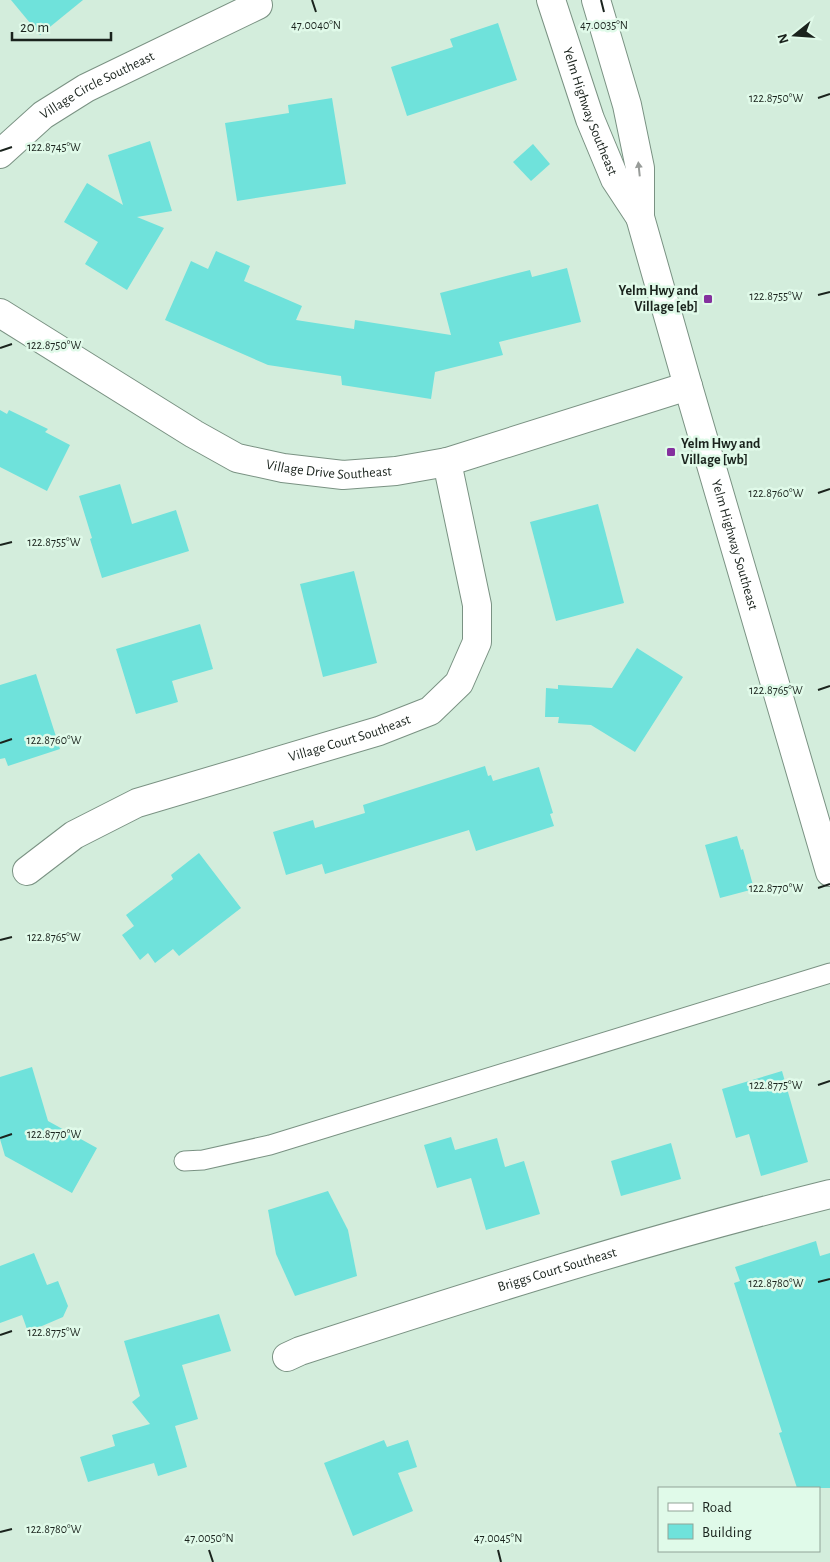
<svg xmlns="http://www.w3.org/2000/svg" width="830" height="1562" viewBox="0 0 830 1562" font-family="'Alegreya Sans',sans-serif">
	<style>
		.building { fill: #6fe2db }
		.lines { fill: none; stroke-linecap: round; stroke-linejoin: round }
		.lane-casing { stroke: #7a9283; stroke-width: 21 }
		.street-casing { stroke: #7a9283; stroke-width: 30 }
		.secondary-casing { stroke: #7a9283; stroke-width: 30 }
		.lane { stroke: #fff; stroke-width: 19 }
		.street { stroke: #fff; stroke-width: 28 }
		.secondary { stroke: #fff; stroke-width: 28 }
		.oneway { fill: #989c99 }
		.ticks { fill: none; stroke: #1a231d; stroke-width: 2 }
		.poi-dot { fill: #84309e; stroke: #e0fae9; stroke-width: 2 }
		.labels { text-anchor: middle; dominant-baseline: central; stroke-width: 5; stroke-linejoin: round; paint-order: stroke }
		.street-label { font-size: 14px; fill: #1a231d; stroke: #e0fae9 }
		.poi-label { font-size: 14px; font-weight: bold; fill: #1a231d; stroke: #e0fae9; text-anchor: end }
		.ticks-label { font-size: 12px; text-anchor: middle; fill: #1a231d; stroke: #e0fae9; stroke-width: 5; stroke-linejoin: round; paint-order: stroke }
	</style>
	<rect width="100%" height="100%" fill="#d3eddc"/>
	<!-- building -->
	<g class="building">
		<polygon points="11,0 83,0 40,35"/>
		<polygon points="498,23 517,80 407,116 391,67 453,47 450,39"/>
		<polygon points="332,98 346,184 237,201 225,123 289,113 288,105"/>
		<polygon points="150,141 172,211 137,217 164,228 127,290 85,264 98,242 64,222 87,183 123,205 108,155"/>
		<polygon points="533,144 550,164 531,181 513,162"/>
		<polygon points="216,251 250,266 244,281 302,306 296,320 354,329 355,320 451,335 440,293 530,270 532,277 567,268 581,322 499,342 503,355 435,372 431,399 342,385 341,376 268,365 165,320 191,261 208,269"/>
		<polygon points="0,410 7,414 9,410 48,429 45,432 70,445 47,491 0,467"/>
		<polygon points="120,484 132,524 176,510 189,551 102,578 90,539 92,538 79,496"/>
		<polygon points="598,504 624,603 556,621 530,522"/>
		<polygon points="354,571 377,663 323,677 300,584"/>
		<polygon points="200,624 213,669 172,681 178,702 136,714 116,649"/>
		<polygon points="637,648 683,677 635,752 591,725 558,723 559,717 545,717 546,688 558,689 558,685 612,688"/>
		<polygon points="36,674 60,749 8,766 5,758 0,759 0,685"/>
		<polygon points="485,766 488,776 491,775 493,781 539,767 553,813 550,814 554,826 476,851 469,830 325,874 322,864 286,875 273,832 313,820 315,828 365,813 363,805"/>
		<polygon points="737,836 741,850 743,849 754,889 720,898 705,845"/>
		<polygon points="199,853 241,908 179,956 173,949 155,963 148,953 140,960 122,935 134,926 126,915 173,879 171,875"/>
		<polygon points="32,1067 48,1121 97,1148 72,1193 5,1156 0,1139 0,1077"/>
		<polygon points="782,1071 808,1162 761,1176 749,1134 736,1138 722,1089"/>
		<polygon points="451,1137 455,1150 497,1138 505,1167 524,1161 540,1214 486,1230 471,1178 437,1188 424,1145"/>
		<polygon points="671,1143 681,1179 621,1196 611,1161"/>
		<polygon points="328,1191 348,1230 357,1276 295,1296 276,1254 268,1210"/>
		<polygon points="816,1241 820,1256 830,1253 830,1488 797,1488 779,1433 782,1432 734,1283 740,1281 735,1267"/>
		<polygon points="34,1253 47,1285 58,1281 68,1306 63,1317 28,1332 22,1315 0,1323 0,1266"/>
		<polygon points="219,1314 231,1351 182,1365 198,1419 175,1426 187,1467 158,1476 154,1463 88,1482 80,1457 115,1446 112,1435 150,1424 132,1402 140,1396 124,1341"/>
		<polygon points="384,1440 387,1447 408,1440 417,1467 398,1473 413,1511 353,1536 324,1463"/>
	</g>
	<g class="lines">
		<!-- lane casing -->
		<g class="lane-casing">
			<polyline id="lane" points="184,1161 203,1160 270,1145 830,973"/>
		</g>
		<!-- street casing -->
		<g class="street-casing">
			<g id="street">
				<path id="s1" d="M0,154L43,115L86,88L258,5"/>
				<path id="s2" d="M0,313L194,434L237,458L283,468L343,475L396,471L447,462L688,386"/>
				<path id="s3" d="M27,871L74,835L137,803L379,731L430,711L459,683L477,642V605L447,462"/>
				<path id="s4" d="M287,1357L300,1351C475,1294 652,1238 830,1194"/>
			</g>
		</g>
		<!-- secondary casing -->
		<g class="secondary-casing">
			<g id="secondary">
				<path id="s5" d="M551,0L590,119L615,179L640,217"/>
				<path id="s6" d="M596,0L627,105L640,168V217L688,386L830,872"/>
			</g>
		</g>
		<!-- lane -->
		<use href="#lane" class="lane"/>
		<!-- street -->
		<use href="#street" class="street"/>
		<!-- secondary -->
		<use href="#secondary" class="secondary"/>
	</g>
	<!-- one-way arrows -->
	<defs><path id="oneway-solid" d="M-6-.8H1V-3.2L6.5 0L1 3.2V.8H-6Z" transform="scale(1.25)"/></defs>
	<use class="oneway" href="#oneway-solid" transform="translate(639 169) rotate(-96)"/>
	<!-- ticks -->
	<path class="ticks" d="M312,0L316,12M601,0L604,12M818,98L830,94M0,151L12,147M818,295L830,292M0,348L12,344M818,493L830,489M0,545L12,542M818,690L830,686M0,743L12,739M818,888L830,884M0,940L12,937M818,1085L830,1081M0,1138L12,1134M818,1282L830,1279M0,1335L12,1331M0,1532L12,1529M209,1550L213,1562M498,1550L501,1562"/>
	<!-- markers -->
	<g class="poi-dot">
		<rect x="703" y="294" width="10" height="10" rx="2.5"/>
		<rect x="666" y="447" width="10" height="10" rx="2.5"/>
	</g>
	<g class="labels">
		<!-- street labels -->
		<g class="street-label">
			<text stroke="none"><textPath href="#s1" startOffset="120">Village Circle Southeast</textPath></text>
			<text stroke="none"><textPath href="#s5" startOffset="118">Yelm Highway Southeast</textPath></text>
			<text stroke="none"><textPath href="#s2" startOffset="371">Village Drive Southeast</textPath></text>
			<text stroke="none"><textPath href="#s6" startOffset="564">Yelm Highway Southeast</textPath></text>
			<text stroke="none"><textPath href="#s3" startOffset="352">Village Court Southeast</textPath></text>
			<text stroke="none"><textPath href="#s4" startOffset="284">Briggs Court Southeast</textPath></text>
		</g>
		<!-- poi labels -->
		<g class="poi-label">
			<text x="698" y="291">Yelm Hwy and<tspan x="698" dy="16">Village [eb]</tspan></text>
			<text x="681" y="444" text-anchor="start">Yelm Hwy and<tspan x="681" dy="16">Village [wb]</tspan></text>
		</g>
	</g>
	<g class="ticks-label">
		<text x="316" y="29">47.0040°N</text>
		<text x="604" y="29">47.0035°N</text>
		<text x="776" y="102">122.8750°W</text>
		<text x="54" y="151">122.8745°W</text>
		<text x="776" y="300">122.8755°W</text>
		<text x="54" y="349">122.8750°W</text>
		<text x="776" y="497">122.8760°W</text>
		<text x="54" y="546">122.8755°W</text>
		<text x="776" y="694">122.8765°W</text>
		<text x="54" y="744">122.8760°W</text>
		<text x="776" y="892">122.8770°W</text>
		<text x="54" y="941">122.8765°W</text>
		<text x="776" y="1089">122.8775°W</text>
		<text x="54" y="1138">122.8770°W</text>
		<text x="776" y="1287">122.8780°W</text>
		<text x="54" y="1336">122.8775°W</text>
		<text x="54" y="1533">122.8780°W</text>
		<text x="209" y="1542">47.0050°N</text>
		<text x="498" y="1542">47.0045°N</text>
	</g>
	<!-- legend -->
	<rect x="658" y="1487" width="162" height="65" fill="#e0fae9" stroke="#91a497"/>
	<rect x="668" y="1503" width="25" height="8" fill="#ffffff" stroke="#91a497"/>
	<text x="702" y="1512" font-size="15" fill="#1a231d">Road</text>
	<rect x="668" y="1524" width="25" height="15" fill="#6fe2db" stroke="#91a497"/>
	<text x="702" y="1537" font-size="15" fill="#1a231d">Building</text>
	<!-- north arrow -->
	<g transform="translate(795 35) rotate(253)" stroke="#e0fae9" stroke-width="4" paint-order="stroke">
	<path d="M0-4L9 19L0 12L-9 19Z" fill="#1a231d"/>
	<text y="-8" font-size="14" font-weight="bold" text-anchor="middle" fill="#1a231d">N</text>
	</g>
	<!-- scale -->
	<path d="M12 32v8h99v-8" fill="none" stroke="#1a231d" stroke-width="2.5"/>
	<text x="20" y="32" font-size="15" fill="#1a231d" stroke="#e0fae9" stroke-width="4" paint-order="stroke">20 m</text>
</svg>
